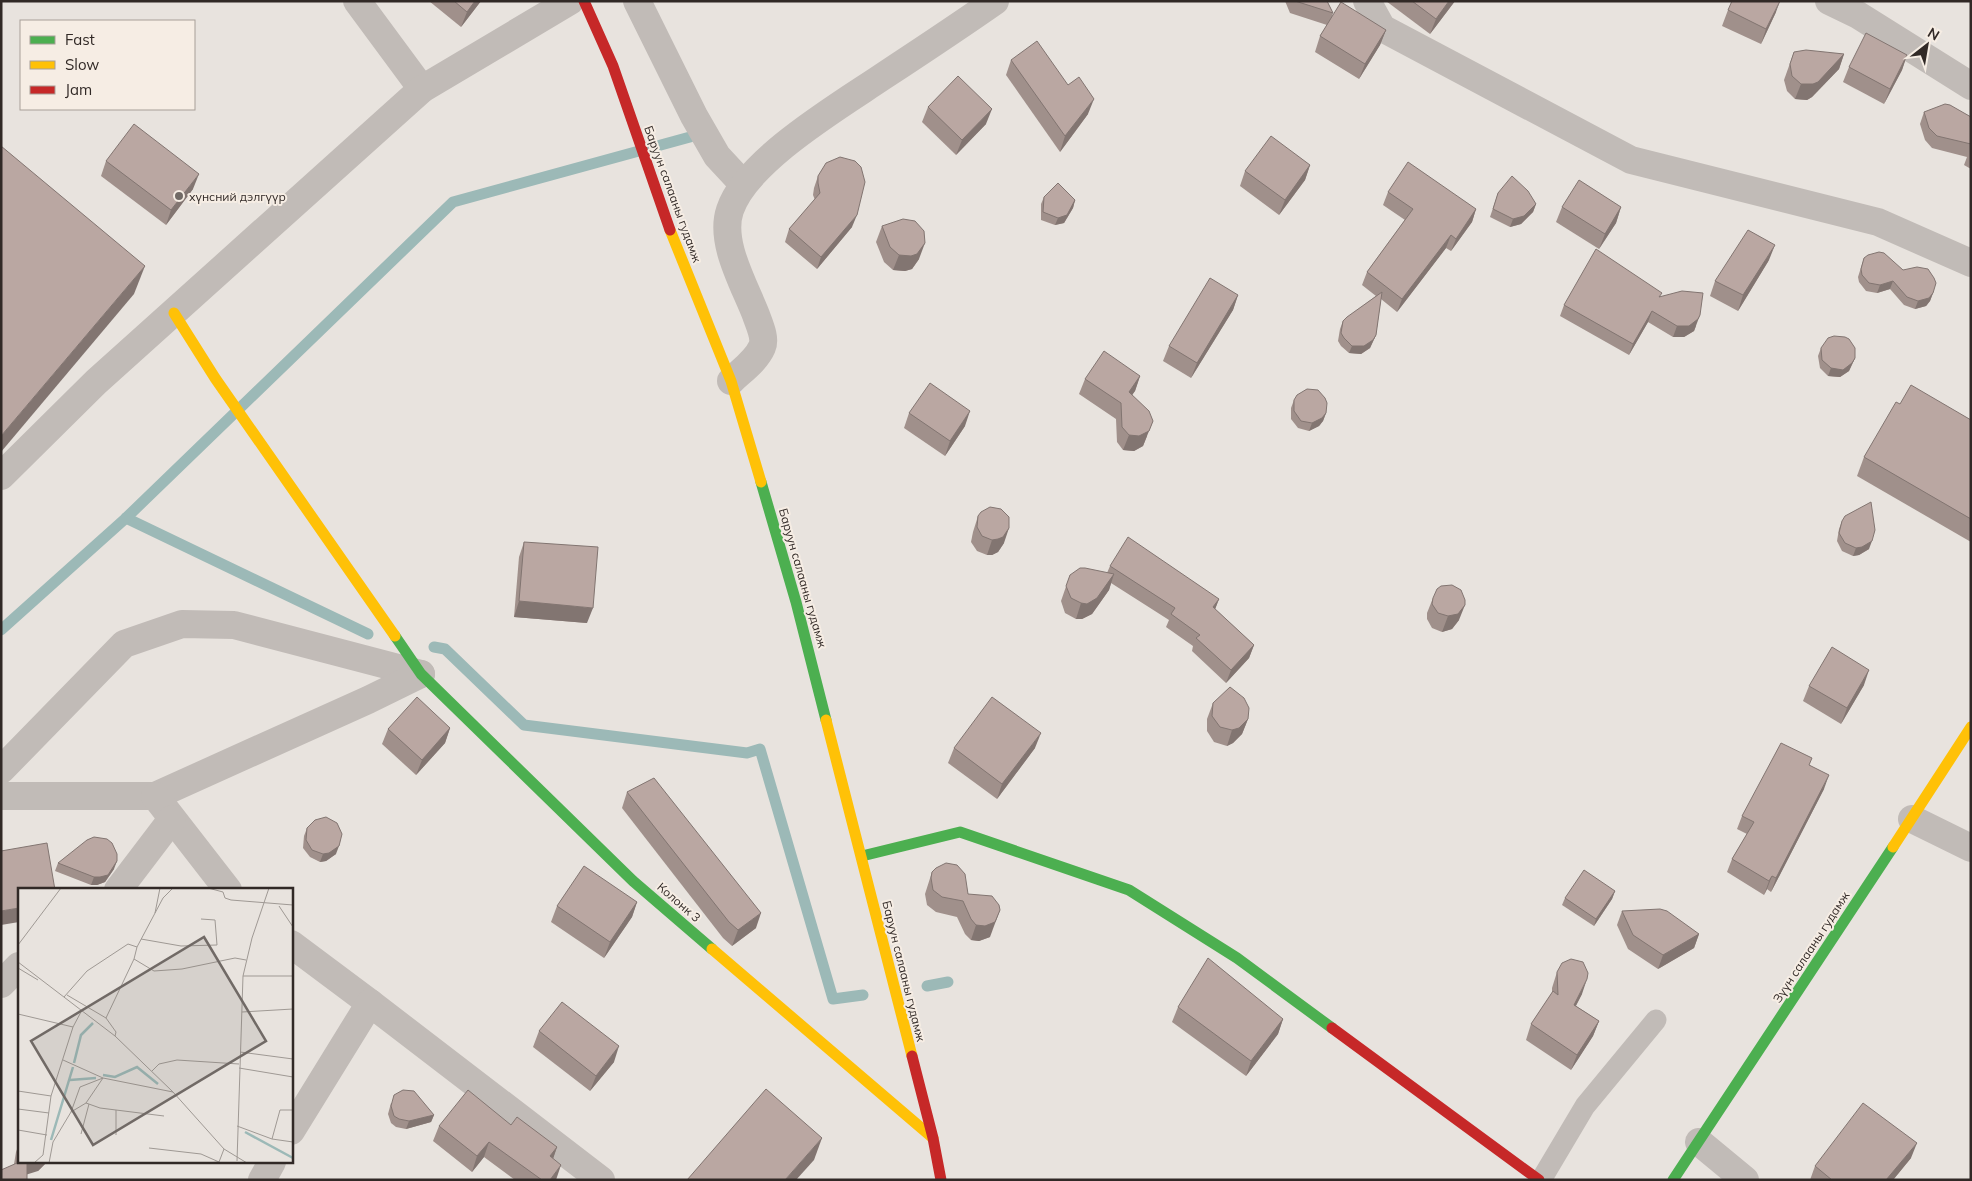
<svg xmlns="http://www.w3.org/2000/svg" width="1972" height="1181" viewBox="0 0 1972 1181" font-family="Mulish,sans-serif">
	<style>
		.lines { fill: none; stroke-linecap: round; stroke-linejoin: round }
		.stream { stroke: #9cb9b7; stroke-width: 11 }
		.lane { stroke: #c1bbb7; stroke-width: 21 }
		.street { stroke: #c1bbb7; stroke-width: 28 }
		.fast { stroke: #4caf50; stroke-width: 11 }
		.slow { stroke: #ffc107; stroke-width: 11 }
		.jam { stroke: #c62828; stroke-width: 11 }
		.wall { fill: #a0908b }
		.shaded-wall { fill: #827571 }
		.building { fill: #baa7a2; stroke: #827571 }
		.poi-dot { fill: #716a66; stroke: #f6ede4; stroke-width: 2 }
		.labels { text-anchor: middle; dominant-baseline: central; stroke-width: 4; stroke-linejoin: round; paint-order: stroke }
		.street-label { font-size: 12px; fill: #312926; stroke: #f6ede4 }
		.poi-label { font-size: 12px; fill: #312926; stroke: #f6ede4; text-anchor: start }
		.inset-river { fill: none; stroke: #9cb9b7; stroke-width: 2.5 }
		.inset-road { fill: none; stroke: #9f9994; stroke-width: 1 }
		.view { fill: #716a66; fill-opacity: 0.15; stroke: #716a66; stroke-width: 2.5 }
		.inset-edge { fill: none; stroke: #312926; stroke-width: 2.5 }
	</style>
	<rect width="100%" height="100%" fill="#e8e3de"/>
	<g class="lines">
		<!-- stream -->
		<g class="stream">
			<polyline points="126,518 368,634"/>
			<polyline points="1,630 126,518 453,202 690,137"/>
			<polyline points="434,647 445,649 524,725 747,753 760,749 833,999 863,995"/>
			<polyline points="927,986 948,982"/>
		</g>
		<!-- lane -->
		<polyline class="lane" points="1541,1180 1585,1106 1656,1020"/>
		<!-- street -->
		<g class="street">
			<polyline points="357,1 422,89"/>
			<polyline points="637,1 694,116 717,156 743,184"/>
			<polyline points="1367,1 1382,28 1631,160 1878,222 1971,263"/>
			<polyline points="1829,1 1858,15 1971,86"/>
			<path d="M731,381C741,371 756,361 762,347C766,338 759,324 756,315C744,284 719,242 730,210C746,161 839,106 882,77C920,52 958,27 995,1"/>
			<polyline points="1,476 96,382 422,89 570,1"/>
			<polyline points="1,770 124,644 182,624 234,625 421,674"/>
			<polyline points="1,796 155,796 368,700 421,674"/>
			<polyline points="155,796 228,890"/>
			<polyline points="1912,819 1971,848"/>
			<polyline points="118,890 172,819"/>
			<polyline points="291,944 370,1003 601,1180"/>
			<polyline points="1,984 19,966"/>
			<polyline points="291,1131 370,1003"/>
			<polyline points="1699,1142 1745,1180"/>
			<polyline points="262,1180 272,1162"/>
		</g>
		<!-- fast -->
		<g class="fast">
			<polyline points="761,482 796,602 826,720"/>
			<polyline points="395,636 421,674 633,881 712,949"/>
			<polyline points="862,856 960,832 1129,890 1237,958 1332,1028"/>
			<polyline points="1673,1180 1893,847"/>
		</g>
		<!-- slow -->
		<g class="slow">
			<polyline points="670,230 731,381 761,482"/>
			<polyline points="174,313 215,378 395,636"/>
			<polyline points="826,720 912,1056"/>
			<polyline points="1893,847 1971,727"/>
			<polyline points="712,949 933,1138"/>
		</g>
		<!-- jam -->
		<g class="jam">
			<polyline points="584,1 613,66 670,230"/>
			<polyline points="1332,1028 1539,1180"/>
			<polyline points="912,1056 933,1138 941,1180"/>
		</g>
	</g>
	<!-- wall -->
	<g class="wall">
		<polygon points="429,1 481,1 461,27"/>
		<polygon points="1285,1 1327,1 1333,13 1331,20 1386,30 1380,45 1359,79 1315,52 1320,36 1327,25 1290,13"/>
		<polygon points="1386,1 1455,1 1430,34"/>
		<polygon points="1728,10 1776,12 1761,44 1722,26"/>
		<polygon points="1794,52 1844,54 1839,69 1812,97 1807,100 1795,99 1787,91 1784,80"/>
		<polygon points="1907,55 1902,70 1884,104 1843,82 1849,67"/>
		<polygon points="1011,60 1068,85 1088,114 1060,152 1006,75"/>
		<polygon points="928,107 986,124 956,155 922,122"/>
		<polygon points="1924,112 1971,117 1971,169 1964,165 1967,157 1932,148 1925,140 1920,124"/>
		<polygon points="106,161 193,189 166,225 101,176"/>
		<polygon points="1310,165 1305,180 1279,215 1240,186 1245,171"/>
		<polygon points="818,176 852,227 817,269 785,242 789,229 815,200 813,195 814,188"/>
		<polygon points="1388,192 1476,209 1472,222 1451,251 1446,248 1397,312 1381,299 1376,335 1370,348 1361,354 1349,353 1341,346 1338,341 1340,329 1343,321 1376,296 1362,285 1367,272 1405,220 1383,205"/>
		<polygon points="1498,193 1536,204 1533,212 1521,224 1510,227 1490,217"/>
		<polygon points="1044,197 1075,200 1073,208 1064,223 1055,225 1041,220 1041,204"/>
		<polygon points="1562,207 1621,207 1616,223 1599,249 1556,222"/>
		<polygon points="882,226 919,259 912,269 905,271 893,270 884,262 876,242"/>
		<polygon points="1864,258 1903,270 1933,293 1930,301 1926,306 1915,309 1904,305 1890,289 1877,293 1866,291 1859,282 1858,277"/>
		<polygon points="1769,260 1738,311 1710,296 1715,281"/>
		<polygon points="1238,295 1233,310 1191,378 1163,361 1169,346"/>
		<polygon points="1660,297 1696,326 1694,331 1684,337 1673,337 1648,322 1629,355 1560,316 1564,305"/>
		<polygon points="1821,348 1855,358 1849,371 1840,377 1828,376 1820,368 1818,356"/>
		<polygon points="1140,376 1135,391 1132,394 1147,436 1143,446 1134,451 1123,450 1117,442 1116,419 1079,394 1085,379"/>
		<polygon points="1294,400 1326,413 1323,421 1319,426 1309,431 1298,428 1291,419 1291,408"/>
		<polygon points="1900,404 1971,420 1971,542 1857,476 1864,457"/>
		<polygon points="909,413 965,426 945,456 904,428"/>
		<polygon points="978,516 1004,543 998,552 992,555 987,555 977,551 971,542 973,532"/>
		<polygon points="1842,521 1869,549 1859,555 1853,556 1842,551 1837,541 1839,529"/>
		<polygon points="524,542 587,623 514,617 519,557"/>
		<polygon points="1110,566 1219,599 1215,609 1254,645 1249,658 1226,683 1192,651 1193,646 1166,627 1169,620 1111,583 1109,590 1092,614 1082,619 1076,619 1065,613 1061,601 1070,575 1107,573"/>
		<polygon points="1433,598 1459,620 1452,629 1442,632 1432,628 1427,619 1427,613"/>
		<polygon points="1864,685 1841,724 1803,701 1809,686"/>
		<polygon points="1213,703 1248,719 1242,734 1233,743 1227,746 1214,742 1207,731 1207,719"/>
		<polygon points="450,728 445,743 416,775 382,744 388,729"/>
		<polygon points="954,748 1035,748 997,799 948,763"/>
		<polygon points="1810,765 1824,789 1771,892 1767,889 1764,895 1727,872 1732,859 1747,834 1737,829 1742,816"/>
		<polygon points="627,792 756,928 732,946 723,938 622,808"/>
		<polygon points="307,828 336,854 326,861 320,862 310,857 303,848 304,836"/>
		<polygon points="58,863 114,869 105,882 97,885 91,885 55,871"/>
		<polygon points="932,872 968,894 990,937 979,941 971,940 965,934 957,917 936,912 927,905 925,894"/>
		<polygon points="1615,891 1612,899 1594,926 1562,905 1565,898"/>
		<polygon points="637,902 632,917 604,958 551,922 557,906"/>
		<polygon points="1622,911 1699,934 1694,948 1658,969 1628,949 1617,925"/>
		<polygon points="1557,972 1582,994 1576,1006 1599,1021 1593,1036 1571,1070 1526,1040 1531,1024 1552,993 1552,988"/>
		<polygon points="1178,1007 1283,1019 1278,1034 1246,1076 1172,1022"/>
		<polygon points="539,1031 614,1062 590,1091 533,1047"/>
		<polygon points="391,1103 434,1115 431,1122 406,1129 396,1127 391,1123 388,1114"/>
		<polygon points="511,1125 557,1147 553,1158 556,1180 515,1180 484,1157 472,1172 433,1141 439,1126"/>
		<polygon points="19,1144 19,1162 45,1164 38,1171 14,1164 16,1152"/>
		<polygon points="1911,1158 1893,1180 1810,1180 1815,1166"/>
	</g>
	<!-- shaded-wall -->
	<g class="shaded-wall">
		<polygon points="475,1 481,1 461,27 467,12"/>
		<polygon points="1449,1 1455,1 1430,34 1436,19"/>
		<polygon points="1780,1 1776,12 1761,44 1766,29"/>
		<polygon points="1386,30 1380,45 1359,79 1365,64"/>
		<polygon points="1844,54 1839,69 1812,97 1807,100 1795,99 1801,84"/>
		<polygon points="1907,55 1902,70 1884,104 1890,89"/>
		<polygon points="1094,99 1088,114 1060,152 1065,136"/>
		<polygon points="992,109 986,124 956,155 962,140"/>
		<polygon points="1310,165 1305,180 1279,215 1285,200"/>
		<polygon points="199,174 193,189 166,225 171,210"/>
		<polygon points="1075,200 1073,208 1064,223 1055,225 1058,218"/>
		<polygon points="1536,204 1533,212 1521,224 1510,227 1513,219"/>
		<polygon points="1621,207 1616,223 1599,249 1605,234"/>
		<polygon points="1476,209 1472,222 1451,251 1456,239"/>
		<polygon points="857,215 852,227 817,269 821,257"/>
		<polygon points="1451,235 1446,248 1397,312 1402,299"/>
		<polygon points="925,243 919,259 912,269 905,271 893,270 899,255"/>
		<polygon points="1775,245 1769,260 1738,311 1743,295"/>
		<polygon points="145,266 134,294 1,452 1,436"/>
		<polygon points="1893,281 1890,289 1877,293 1880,285"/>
		<polygon points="1933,293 1930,301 1926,306 1915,309 1918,301"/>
		<polygon points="1238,295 1233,310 1191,378 1197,363"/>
		<polygon points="1652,311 1648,322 1629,355 1633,344"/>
		<polygon points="1700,315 1694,331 1684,337 1673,337 1677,326"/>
		<polygon points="1376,335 1370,348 1361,354 1349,353 1352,346"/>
		<polygon points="1855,358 1849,371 1840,377 1828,376 1831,368"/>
		<polygon points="1140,376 1135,391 1124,407 1129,392"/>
		<polygon points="970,411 965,426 945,456 950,441"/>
		<polygon points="1326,413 1323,421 1319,426 1309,431 1312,423"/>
		<polygon points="1153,421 1143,446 1134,451 1123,450 1129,435"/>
		<polygon points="1009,528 1004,543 998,552 992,555 987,555 992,540"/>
		<polygon points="1872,541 1869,549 1859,555 1853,556 1856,548"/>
		<polygon points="1114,574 1109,590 1092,614 1082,619 1076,619 1081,603"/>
		<polygon points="1219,599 1214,612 1213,607"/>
		<polygon points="519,601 593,608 587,623 514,617"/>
		<polygon points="1465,605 1459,620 1452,629 1442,632 1448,616"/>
		<polygon points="1254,645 1249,658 1226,683 1231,670"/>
		<polygon points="1869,670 1864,685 1841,724 1847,708"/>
		<polygon points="1248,719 1242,734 1233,743 1227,746 1232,730"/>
		<polygon points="450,728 445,743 416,775 422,760"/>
		<polygon points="1041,733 1035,748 997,799 1002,784"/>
		<polygon points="1829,775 1824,789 1771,892 1776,878"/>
		<polygon points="339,846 336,854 326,861 320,862 323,854"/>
		<polygon points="117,861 114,869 105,882 97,885 91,885 94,877"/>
		<polygon points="1772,876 1767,889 1764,895 1769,881"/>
		<polygon points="1615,891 1612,899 1594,926 1596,919"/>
		<polygon points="637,902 632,917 604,958 610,942"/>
		<polygon points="19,908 19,922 1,925 1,911"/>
		<polygon points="1000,910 990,937 979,941 971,940 976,925"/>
		<polygon points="761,913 756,928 732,946 738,930"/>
		<polygon points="1699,934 1694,948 1658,969 1663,955"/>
		<polygon points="1587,979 1582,994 1568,1020 1574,1005"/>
		<polygon points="1283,1019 1278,1034 1246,1076 1251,1061"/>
		<polygon points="1599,1021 1593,1036 1571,1070 1577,1055"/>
		<polygon points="619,1046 614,1062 590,1091 596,1076"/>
		<polygon points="434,1115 431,1122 406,1129 409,1121"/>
		<polygon points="822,1138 814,1160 796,1180 785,1180"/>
		<polygon points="489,1142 484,1157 472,1172 477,1156"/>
		<polygon points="1917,1143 1911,1158 1893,1180 1886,1180"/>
		<polygon points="557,1147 552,1162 550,1156"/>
		<polygon points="32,1162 46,1162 45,1164 38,1171 22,1176 27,1164"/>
		<polygon points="561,1165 556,1180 550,1180"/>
	</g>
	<!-- building -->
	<g class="building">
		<polygon points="454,1 475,1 467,12"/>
		<polygon points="1295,1 1327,1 1333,13"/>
		<polygon points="1412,1 1449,1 1436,19"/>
		<polygon points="1732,1 1780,1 1766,29 1728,10"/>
		<polygon points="1341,2 1386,30 1365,64 1320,36"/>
		<polygon points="1866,33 1907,55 1890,89 1849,67"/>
		<polygon points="1037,41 1068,85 1079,77 1094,99 1065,136 1011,60"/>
		<polygon points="1806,50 1844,54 1818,82 1813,84 1801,84 1792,76 1790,64 1794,52"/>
		<polygon points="958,76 992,109 962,140 928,107"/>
		<polygon points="1945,104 1950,105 1971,117 1971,144 1937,136 1929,128 1924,112"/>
		<polygon points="134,124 199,174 171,210 106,161"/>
		<polygon points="1271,136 1310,165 1285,200 1245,171"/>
		<polygon points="1,146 145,266 1,436"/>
		<polygon points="840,157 855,161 861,167 865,182 857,215 821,257 789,229 820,193 818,183 818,176 826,163"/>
		<polygon points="1408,162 1476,209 1456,239 1451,235 1402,299 1367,272 1413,209 1388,192"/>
		<polygon points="1512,176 1528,191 1536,204 1524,216 1513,219 1493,209 1498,193"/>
		<polygon points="1579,180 1621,207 1605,234 1562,207"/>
		<polygon points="1058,183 1075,200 1067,215 1058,218 1043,212 1044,197"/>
		<polygon points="903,219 915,221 924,231 925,243 917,254 911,256 899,255 890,247 882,226"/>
		<polygon points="1748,230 1775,245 1743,295 1715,281"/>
		<polygon points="1596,249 1662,293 1659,297 1682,291 1703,293 1700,315 1698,319 1689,326 1677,326 1652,311 1633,344 1564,305"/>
		<polygon points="1879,252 1884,253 1903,270 1917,267 1928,269 1934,278 1936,283 1933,293 1929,298 1918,301 1907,297 1893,281 1880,285 1869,283 1862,275 1861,269 1864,258 1868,255"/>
		<polygon points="1210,278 1238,295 1197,363 1169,346"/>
		<polygon points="1382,292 1376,335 1373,340 1364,346 1352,346 1344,338 1341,333 1343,321 1347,317"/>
		<polygon points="1834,336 1845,337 1849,339 1855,348 1855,358 1852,363 1843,370 1831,368 1822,360 1821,348 1828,338"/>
		<polygon points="1104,351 1140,376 1129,392 1149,411 1153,421 1149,431 1139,436 1129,435 1122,427 1121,403 1085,379"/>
		<polygon points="930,383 970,411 950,441 909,413"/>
		<polygon points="1911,385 1971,420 1971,519 1864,457 1896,402 1900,404"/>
		<polygon points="1307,389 1318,390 1325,398 1327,403 1326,413 1322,418 1312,423 1301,421 1294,411 1294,400 1297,395"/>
		<polygon points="1871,502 1875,530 1872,541 1862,547 1856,548 1845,543 1839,533 1842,521 1845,516"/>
		<polygon points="990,507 1001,509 1009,517 1009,528 1003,537 998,539 992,540 982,536 977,527 978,516 981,512"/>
		<polygon points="1128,537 1219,599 1213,607 1254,645 1231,670 1196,638 1200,635 1171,614 1175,608 1110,566"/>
		<polygon points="524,542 598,547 593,608 519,601"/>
		<polygon points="1080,568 1085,568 1114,574 1097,598 1087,604 1081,603 1071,598 1066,586 1070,575"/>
		<polygon points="1452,585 1461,590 1465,600 1465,605 1458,614 1448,616 1438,613 1432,604 1433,598 1437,589 1441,586"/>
		<polygon points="1832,647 1869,670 1847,708 1809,686"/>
		<polygon points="1230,687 1244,698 1249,708 1248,719 1239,728 1232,730 1220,727 1212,716 1213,703"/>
		<polygon points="417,697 450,728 422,760 388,729"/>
		<polygon points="992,697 1041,733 1002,784 954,748"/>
		<polygon points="1781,743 1812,758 1809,765 1829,775 1776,878 1772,876 1769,881 1732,859 1754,822 1742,816"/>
		<polygon points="654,778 761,913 738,930 729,922 627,792"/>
		<polygon points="326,817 337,823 342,834 339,846 329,853 323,854 312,850 306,840 307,828 315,820"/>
		<polygon points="94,837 107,839 112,843 117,854 117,861 108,875 100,877 94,877 58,863 87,840"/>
		<polygon points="47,843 55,890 19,890 19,908 1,911 1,851"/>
		<polygon points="946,863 957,865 965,874 968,894 992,896 999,905 1000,910 995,922 985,926 976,925 971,919 963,901 942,897 933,890 931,878 932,872 936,868"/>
		<polygon points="584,866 637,902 610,942 557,906"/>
		<polygon points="1584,870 1615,891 1596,919 1565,898"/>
		<polygon points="1660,909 1667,911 1699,934 1663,955 1633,935 1622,911"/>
		<polygon points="1208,958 1283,1019 1251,1061 1178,1007"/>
		<polygon points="1571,959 1583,962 1588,973 1587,979 1574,1005 1599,1021 1577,1055 1531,1024 1553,991 1558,995 1557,972 1562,963"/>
		<polygon points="562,1002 619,1046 596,1076 539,1031"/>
		<polygon points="766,1089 822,1138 785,1180 687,1180"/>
		<polygon points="403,1090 414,1091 434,1115 409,1121 399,1119 394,1116 391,1106 394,1095"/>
		<polygon points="468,1090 511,1125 517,1117 557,1147 550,1156 561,1165 550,1180 542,1180 489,1142 477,1156 439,1126"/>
		<polygon points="1863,1103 1917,1143 1886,1180 1832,1180 1815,1166"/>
		<polygon points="19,1151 19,1162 32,1162 27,1164 27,1180 1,1180 1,1170 17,1163"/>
	</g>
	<!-- markers -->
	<circle class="poi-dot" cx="179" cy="196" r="5"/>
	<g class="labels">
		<!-- street labels -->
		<g class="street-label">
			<text transform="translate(673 194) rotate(70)">Баруун салааны гудамж</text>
			<text transform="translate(803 578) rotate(74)">Баруун салааны гудамж</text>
			<text transform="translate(679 902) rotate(41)">Колонк 3</text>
			<text transform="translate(1811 947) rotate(-57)">Зүүн салааны гудамж</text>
			<text transform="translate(904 971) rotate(76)">Баруун салааны гудамж</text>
		</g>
		<!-- poi labels -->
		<g class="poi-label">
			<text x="189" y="196">хүнсний дэлгүүр</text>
		</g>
	</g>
	<!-- overview -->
	<g transform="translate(18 888)">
		<rect width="275" height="275" fill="#e8e3de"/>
		<path class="inset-river" d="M56,175L63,147L75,135M85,187L97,189L119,179L140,196M52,192L78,190M227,244L275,270M33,252L55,179"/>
		<path class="inset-road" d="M190,0L205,4L207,10L213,12L275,17M261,18L275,39M137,25L142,0M123,51L163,58L199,57L197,32L183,31M0,57L43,0M119,59L116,71L136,83L164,81L217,70L228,72M0,74L97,148L155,204L206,261L229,275M0,80L20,92M225,88H275M49,107L88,130M46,109L69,83L110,56L119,59L145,10L155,0M224,124L275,121M0,126L55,139M97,148L98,144L88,130L116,71M222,164L275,171M45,172L85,190L155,204M221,180L275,189M134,183L141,176L159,172L221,176M0,203L33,208M68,215L82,220L146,228M0,221L31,225M53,224L62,199L85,190M219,238L254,251L275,254M0,242L29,247M63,246L71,216M98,247V222M254,251L262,222H275M131,260L183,266L201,274M219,273L225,88L234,50L251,0M16,275L25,267L33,208L55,139L64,122M31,275L35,254L53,224L68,215L85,190M189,275L201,274L206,261"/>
		<path class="view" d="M186,49L248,153L75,257L13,153Z"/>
		<rect width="275" height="275" class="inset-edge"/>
	</g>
	<!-- border -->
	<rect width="1972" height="1181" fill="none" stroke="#312926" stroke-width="5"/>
	<!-- legend -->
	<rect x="20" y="20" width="175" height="90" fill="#f6ede4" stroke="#a79f98"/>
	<rect x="30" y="36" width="25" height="8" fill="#4caf50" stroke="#a79f98"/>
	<text x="65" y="45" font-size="15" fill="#312926">Fast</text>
	<rect x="30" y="61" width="25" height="8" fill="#ffc107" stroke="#a79f98"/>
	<text x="65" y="70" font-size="15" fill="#312926">Slow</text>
	<rect x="30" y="86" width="25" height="8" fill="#c62828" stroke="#a79f98"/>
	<text x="65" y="95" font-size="15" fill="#312926">Jam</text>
	<!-- north arrow -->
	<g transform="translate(1927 45) rotate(31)" stroke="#f6ede4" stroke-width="4" paint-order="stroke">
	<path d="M0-4L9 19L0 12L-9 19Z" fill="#312926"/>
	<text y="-8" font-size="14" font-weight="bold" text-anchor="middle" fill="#312926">N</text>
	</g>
</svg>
